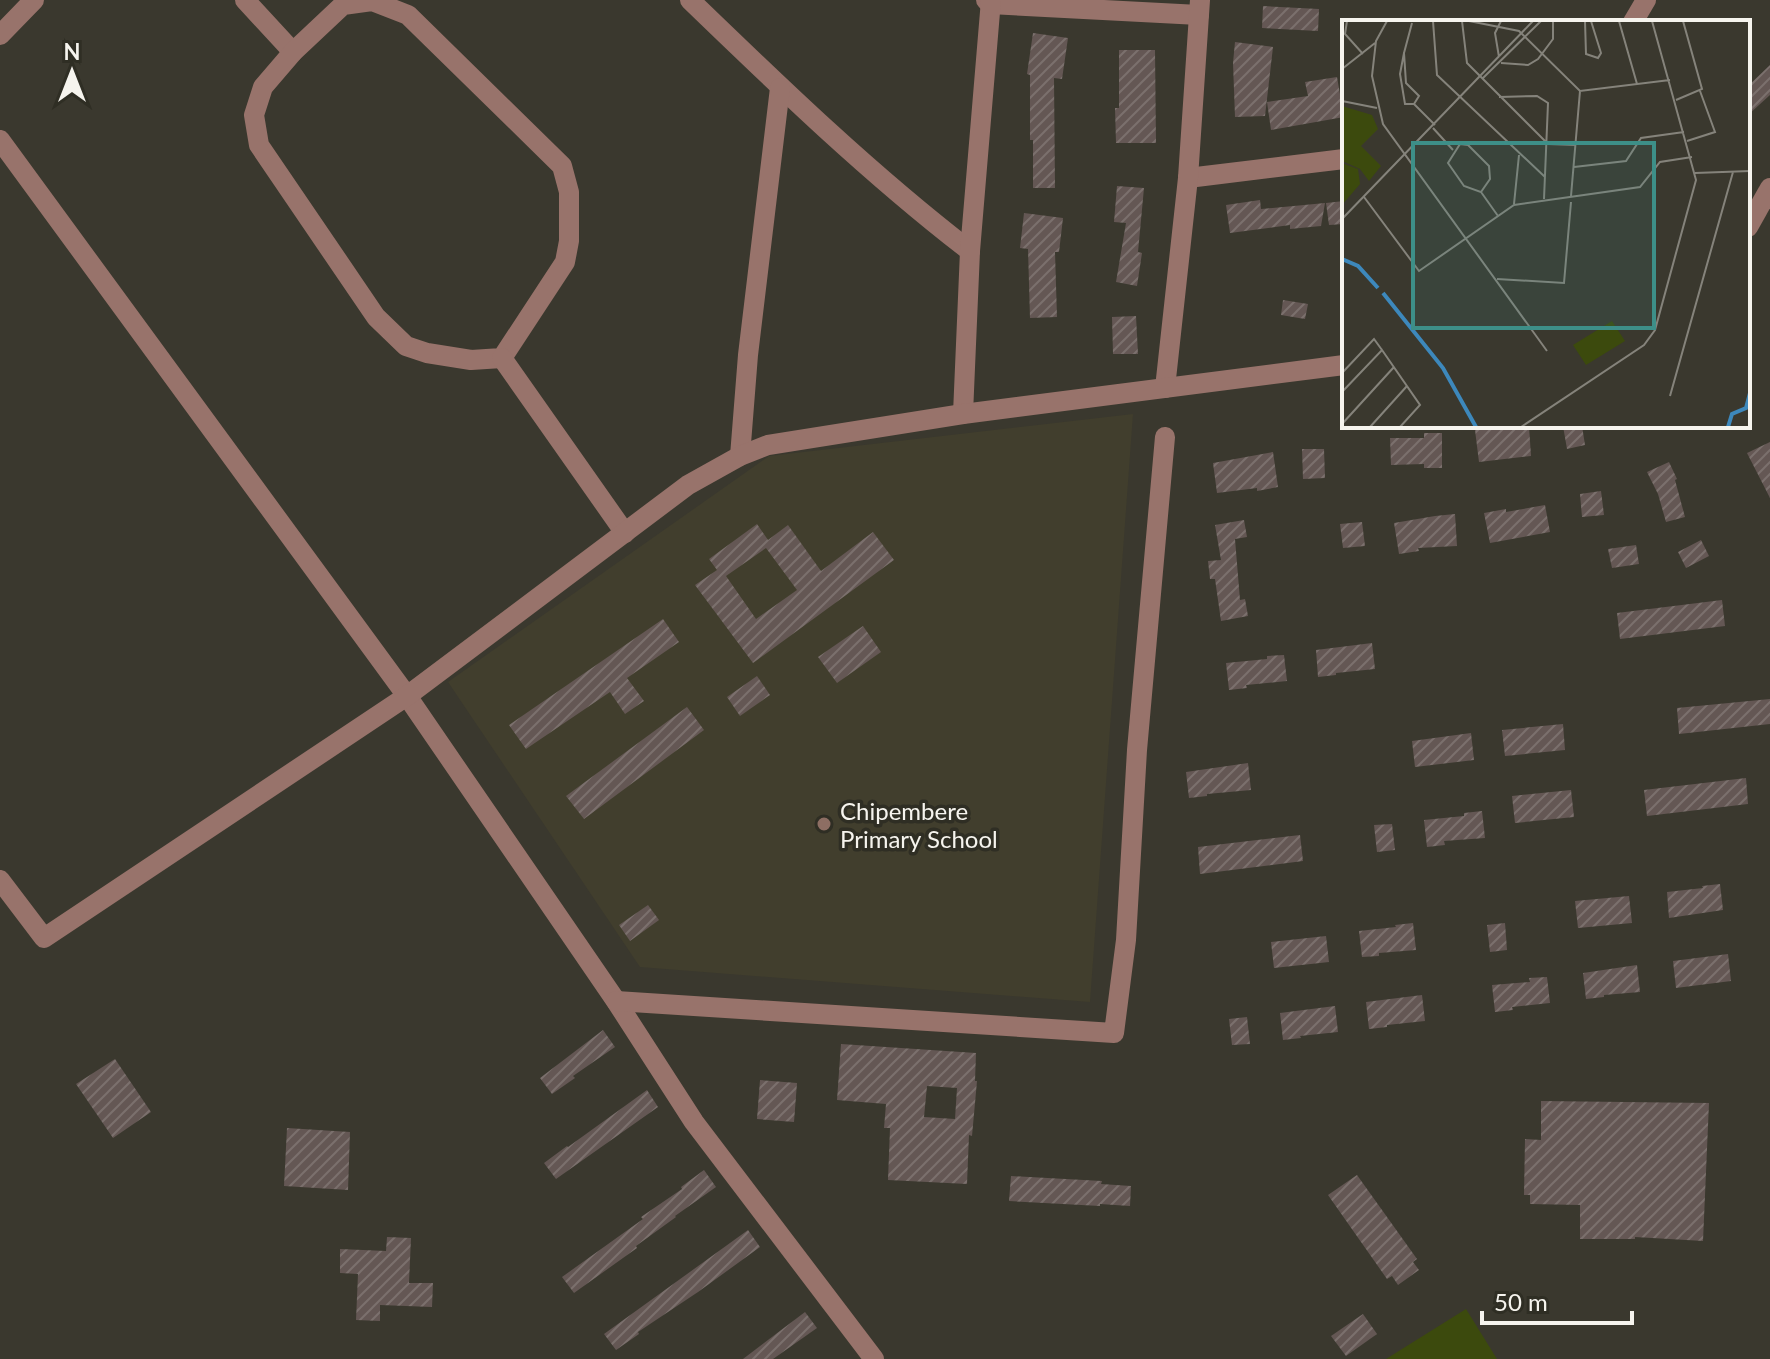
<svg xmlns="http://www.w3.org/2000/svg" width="1770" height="1359" viewBox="0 0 1770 1359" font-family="Lato,sans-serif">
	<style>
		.built { fill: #413e2d }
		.grass { fill: #3c4a0d }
		.building { fill: url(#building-hatch); fill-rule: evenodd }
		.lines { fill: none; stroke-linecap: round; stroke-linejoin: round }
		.minor { stroke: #98736b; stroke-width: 20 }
		.education-dot { fill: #8d6e63; stroke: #2f2e24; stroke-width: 3 }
		.labels { text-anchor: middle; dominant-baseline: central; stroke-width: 7; stroke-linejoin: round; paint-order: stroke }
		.poi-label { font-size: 24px; fill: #f6f4ee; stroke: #2f2e24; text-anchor: start }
		.inset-river { fill: none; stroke: #3d88bc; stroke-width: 4 }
		.inset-road { fill: none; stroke: #85837b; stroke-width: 2 }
		.view { fill: #3d8f88; fill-opacity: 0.15; stroke: #3d8f88; stroke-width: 4 }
		.inset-edge { fill: none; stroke: #f6f4ee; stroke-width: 4 }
	</style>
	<defs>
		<pattern id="building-hatch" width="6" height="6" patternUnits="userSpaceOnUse" patternTransform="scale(2)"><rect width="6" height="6" fill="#645754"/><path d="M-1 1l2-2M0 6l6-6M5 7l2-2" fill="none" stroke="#7b706d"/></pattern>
	</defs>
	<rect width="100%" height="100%" fill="#3a382e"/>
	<!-- built -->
	<polygon class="built" points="1133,414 1090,1002 640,967 448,682 769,456"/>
	<!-- grass -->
	<polygon class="grass" points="1466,1309 1497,1359 1386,1359"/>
	<!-- building -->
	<g class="building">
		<polygon points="1263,6 1319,9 1318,31 1262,28"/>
		<polygon points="1033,33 1068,38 1062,79 1054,78 1055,188 1033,188 1033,140 1030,140 1030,75 1027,74"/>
		<polygon points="1235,42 1273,47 1265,116 1235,117 1233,63"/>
		<polygon points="1119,50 1155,50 1156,143 1116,143 1115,108 1119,108"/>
		<polygon points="1770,65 1770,95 1748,115 1748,86"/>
		<polygon points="1337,77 1344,117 1271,130 1267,102 1308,96 1305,82"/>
		<polygon points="1117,186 1144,188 1138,252 1142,253 1137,286 1116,282 1126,223 1114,222"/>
		<polygon points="1260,200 1261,209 1325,203 1321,226 1290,229 1290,225 1230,233 1226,205"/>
		<polygon points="1344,201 1344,224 1329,225 1326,203"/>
		<polygon points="1024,213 1063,218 1059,252 1055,252 1057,317 1030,318 1028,249 1020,248"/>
		<polygon points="1283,300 1308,304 1305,319 1281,315"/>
		<polygon points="1136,316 1138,354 1113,354 1112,317"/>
		<polygon points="1511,426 1529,426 1531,456 1479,462 1475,430"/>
		<polygon points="1563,426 1582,426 1585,445 1567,449"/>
		<polygon points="1424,433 1442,433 1442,468 1424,468 1424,464 1391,465 1390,438 1424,438"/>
		<polygon points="1770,442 1770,498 1747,453"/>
		<polygon points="1302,449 1324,449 1325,478 1303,479"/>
		<polygon points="1273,452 1278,487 1257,491 1257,488 1217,493 1213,463"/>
		<polygon points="1669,462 1677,479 1675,480 1685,517 1666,522 1658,494 1647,472"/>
		<polygon points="1601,491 1604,515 1582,517 1580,494"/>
		<polygon points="1545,505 1550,532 1490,543 1484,513 1506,509 1506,512"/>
		<polygon points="1455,514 1457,546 1418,548 1419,551 1399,554 1394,523 1435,516"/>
		<polygon points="1244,520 1247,537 1235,539 1240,600 1245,599 1248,616 1221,621 1215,579 1210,579 1208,561 1221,560 1215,525"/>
		<polygon points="1362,522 1365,546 1343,548 1340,524"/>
		<path d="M757,524L768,540L788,525L821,571L873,532L894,560L753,663L695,585L717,570L709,559ZM766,548L797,590L756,619L726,576Z"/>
		<polygon points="1701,540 1709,556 1686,568 1678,552"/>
		<polygon points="1636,545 1639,564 1612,568 1608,549"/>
		<polygon points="1722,600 1725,626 1620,639 1617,613"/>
		<polygon points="663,619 679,642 627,678 644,701 625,714 610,692 526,749 509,725"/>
		<polygon points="863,626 881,652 837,683 818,657"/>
		<polygon points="1372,643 1375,669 1336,673 1336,675 1318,677 1316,650"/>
		<polygon points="1284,655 1287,681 1246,685 1247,688 1229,690 1226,663 1267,659 1267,656"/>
		<polygon points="757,676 770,695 740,716 727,697"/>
		<polygon points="1770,699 1770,724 1679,734 1677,708"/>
		<polygon points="687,707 704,730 584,819 566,796"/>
		<polygon points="1563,724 1565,750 1505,756 1502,730"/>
		<polygon points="1471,733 1474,760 1415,767 1412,741"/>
		<polygon points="1248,763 1251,790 1207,794 1207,796 1189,798 1186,772"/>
		<polygon points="1746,778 1748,804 1647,816 1644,790"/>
		<polygon points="1571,790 1574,817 1515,823 1512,796"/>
		<polygon points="1482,811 1485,838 1444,841 1445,845 1427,847 1424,820 1464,816 1464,813"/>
		<polygon points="1392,824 1395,850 1377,852 1374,825"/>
		<polygon points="1300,835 1303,861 1200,874 1198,847"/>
		<polygon points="1720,884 1723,910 1669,918 1667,892 1703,888 1702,886"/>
		<polygon points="1629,896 1632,923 1578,928 1575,901"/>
		<polygon points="648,905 659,920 630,941 619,925"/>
		<polygon points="1413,923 1416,950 1379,953 1379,956 1362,957 1359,931 1396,927 1395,925"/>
		<polygon points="1505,923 1507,950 1490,952 1487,925"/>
		<polygon points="1326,936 1329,962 1274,968 1271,942"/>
		<polygon points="1728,954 1731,981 1676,988 1673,961"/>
		<polygon points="1637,965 1640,992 1604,995 1604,997 1586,999 1583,973"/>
		<polygon points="1547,977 1550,1003 1512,1007 1513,1010 1495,1012 1492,985 1530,982 1529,978"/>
		<polygon points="1422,995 1425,1021 1387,1025 1387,1027 1369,1029 1366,1002"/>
		<polygon points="1335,1006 1338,1032 1300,1036 1301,1038 1283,1040 1280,1013"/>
		<polygon points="1247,1017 1250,1044 1232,1045 1229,1019"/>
		<polygon points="603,1030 615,1047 573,1076 575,1078 552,1094 540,1078"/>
		<path d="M841,1044L976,1053L975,1081H977L972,1136L969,1135L967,1184L888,1180L890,1128H884L886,1104L837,1100ZM927,1086L957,1088L955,1119L924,1117Z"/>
		<polygon points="115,1059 151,1112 113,1138 76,1084"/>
		<polygon points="760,1080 797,1083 794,1122 757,1119"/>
		<polygon points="647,1090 658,1107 556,1179 544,1163 567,1146 568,1147"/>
		<polygon points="1541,1101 1709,1103 1703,1241 1635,1237 1635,1239 1580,1239 1580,1205 1530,1204 1530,1195 1524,1195 1525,1139 1541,1140"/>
		<polygon points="287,1128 350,1132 348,1190 284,1186"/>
		<polygon points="704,1170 716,1187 675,1216 676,1217 636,1246 637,1248 574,1293 562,1277 643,1219 641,1217 682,1189 681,1187"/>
		<polygon points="1357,1175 1417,1259 1413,1262 1419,1270 1398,1285 1392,1276 1387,1279 1328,1195"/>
		<polygon points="1011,1176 1102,1181 1101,1184 1131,1186 1130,1206 1100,1204 1100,1206 1009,1201"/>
		<polygon points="748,1230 760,1247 698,1292 638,1332 639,1334 616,1350 604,1334"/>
		<polygon points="387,1237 411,1238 409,1283 433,1283 432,1307 380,1305 380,1321 356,1320 358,1274 340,1273 340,1249 386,1251"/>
		<polygon points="805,1312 817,1328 773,1359 743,1359"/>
		<polygon points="1363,1314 1377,1334 1346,1356 1331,1336"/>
	</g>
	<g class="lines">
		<!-- minor -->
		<g class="minor">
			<polyline points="245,0 293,52"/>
			<path d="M690,0C780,87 870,174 970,251"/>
			<polyline points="986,0 990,4 1199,15"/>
			<polygon points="372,1 408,15 562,166 569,192 569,241 565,262 502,358 471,360 427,353 406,346 376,317 259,145 254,115 263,87 293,52 343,5"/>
			<polyline points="1633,22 1646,0"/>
			<polyline points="0,35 34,0"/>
			<polyline points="0,140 407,696 616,1001 694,1122 874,1359"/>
			<polyline points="1188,178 1344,159"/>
			<polyline points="1748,227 1770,188"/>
			<polyline points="502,358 625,533"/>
			<polyline points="1165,388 1188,178 1200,0"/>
			<polyline points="963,414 970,251 991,0"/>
			<polyline points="740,456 748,355 780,88"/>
			<polyline points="0,880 44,938 407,696 688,485 740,456 768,445 963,414 1344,365"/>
			<polyline points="616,1001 1114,1033 1126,940 1137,750 1165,437"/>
		</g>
	</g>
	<!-- markers -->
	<circle class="education-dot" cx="824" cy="824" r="8"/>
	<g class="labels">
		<!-- poi labels -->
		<g class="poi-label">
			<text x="840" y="810">Chipembere<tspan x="840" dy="28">Primary School</tspan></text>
		</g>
	</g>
	<!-- overview -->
	<g transform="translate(1342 20)">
		<rect width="408" height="408" fill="#3a382e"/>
		<path d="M0,143L16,149L18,164L0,185ZM270,301L283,321L244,345L231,325Z" fill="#3c4a0d"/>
		<path d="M0,86L30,95L36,109L19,126L39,146L27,161L18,149L0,141Z" fill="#3c4a0d"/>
		<path class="inset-river" d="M0,239L16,246L36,268M41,273L101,348L134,407M386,407L390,394L404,388L408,373"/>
		<path class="inset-road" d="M5,1L3,14L21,34M45,1L34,21L30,56L41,104L205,331M91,1L95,55L203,157M120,1L125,43L206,124L234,125M127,1L177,11L238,71L328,60M243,1L244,34L256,38L259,33L249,1M277,1L295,64M62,33L70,3M157,37L153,13L159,1M159,43L186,45L196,39L211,19V1M0,49L33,23M141,58L199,1M157,77L195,76L206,83L202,179M334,80L360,69L341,1M0,81L35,88M72,84L77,76L64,63L62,33L58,54L63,84H72L93,105M91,108L111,130M345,121L373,112L358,71M232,147L284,141L299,118L342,112M353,153L408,151M139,172L148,159L147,146L126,125L118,124L106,143L122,166L139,172L156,196M229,176L238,71M22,177L77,251L172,185L298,167L318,142L350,137M172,184L177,135M0,199L191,1M155,259L222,263L229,182M0,353L32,319L40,330M0,372L40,330L78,385L58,407M328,376L391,152M0,404L52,347M28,407L65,366M179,407L302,325L313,310L354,160L310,1"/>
		<path class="view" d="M71,123H312V308H71Z"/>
		<rect width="408" height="408" class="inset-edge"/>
	</g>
	<!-- north arrow -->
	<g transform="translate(72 72)" stroke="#2f2e24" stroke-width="6" paint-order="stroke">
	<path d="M0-6L14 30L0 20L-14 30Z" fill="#f6f4ee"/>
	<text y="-12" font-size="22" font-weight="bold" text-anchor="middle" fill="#f6f4ee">N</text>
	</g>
	<!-- scale -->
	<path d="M1482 1311v12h150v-12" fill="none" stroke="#f6f4ee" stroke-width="4"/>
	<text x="1494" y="1311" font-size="24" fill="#f6f4ee" stroke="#2f2e24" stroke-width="6" paint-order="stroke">50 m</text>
</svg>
